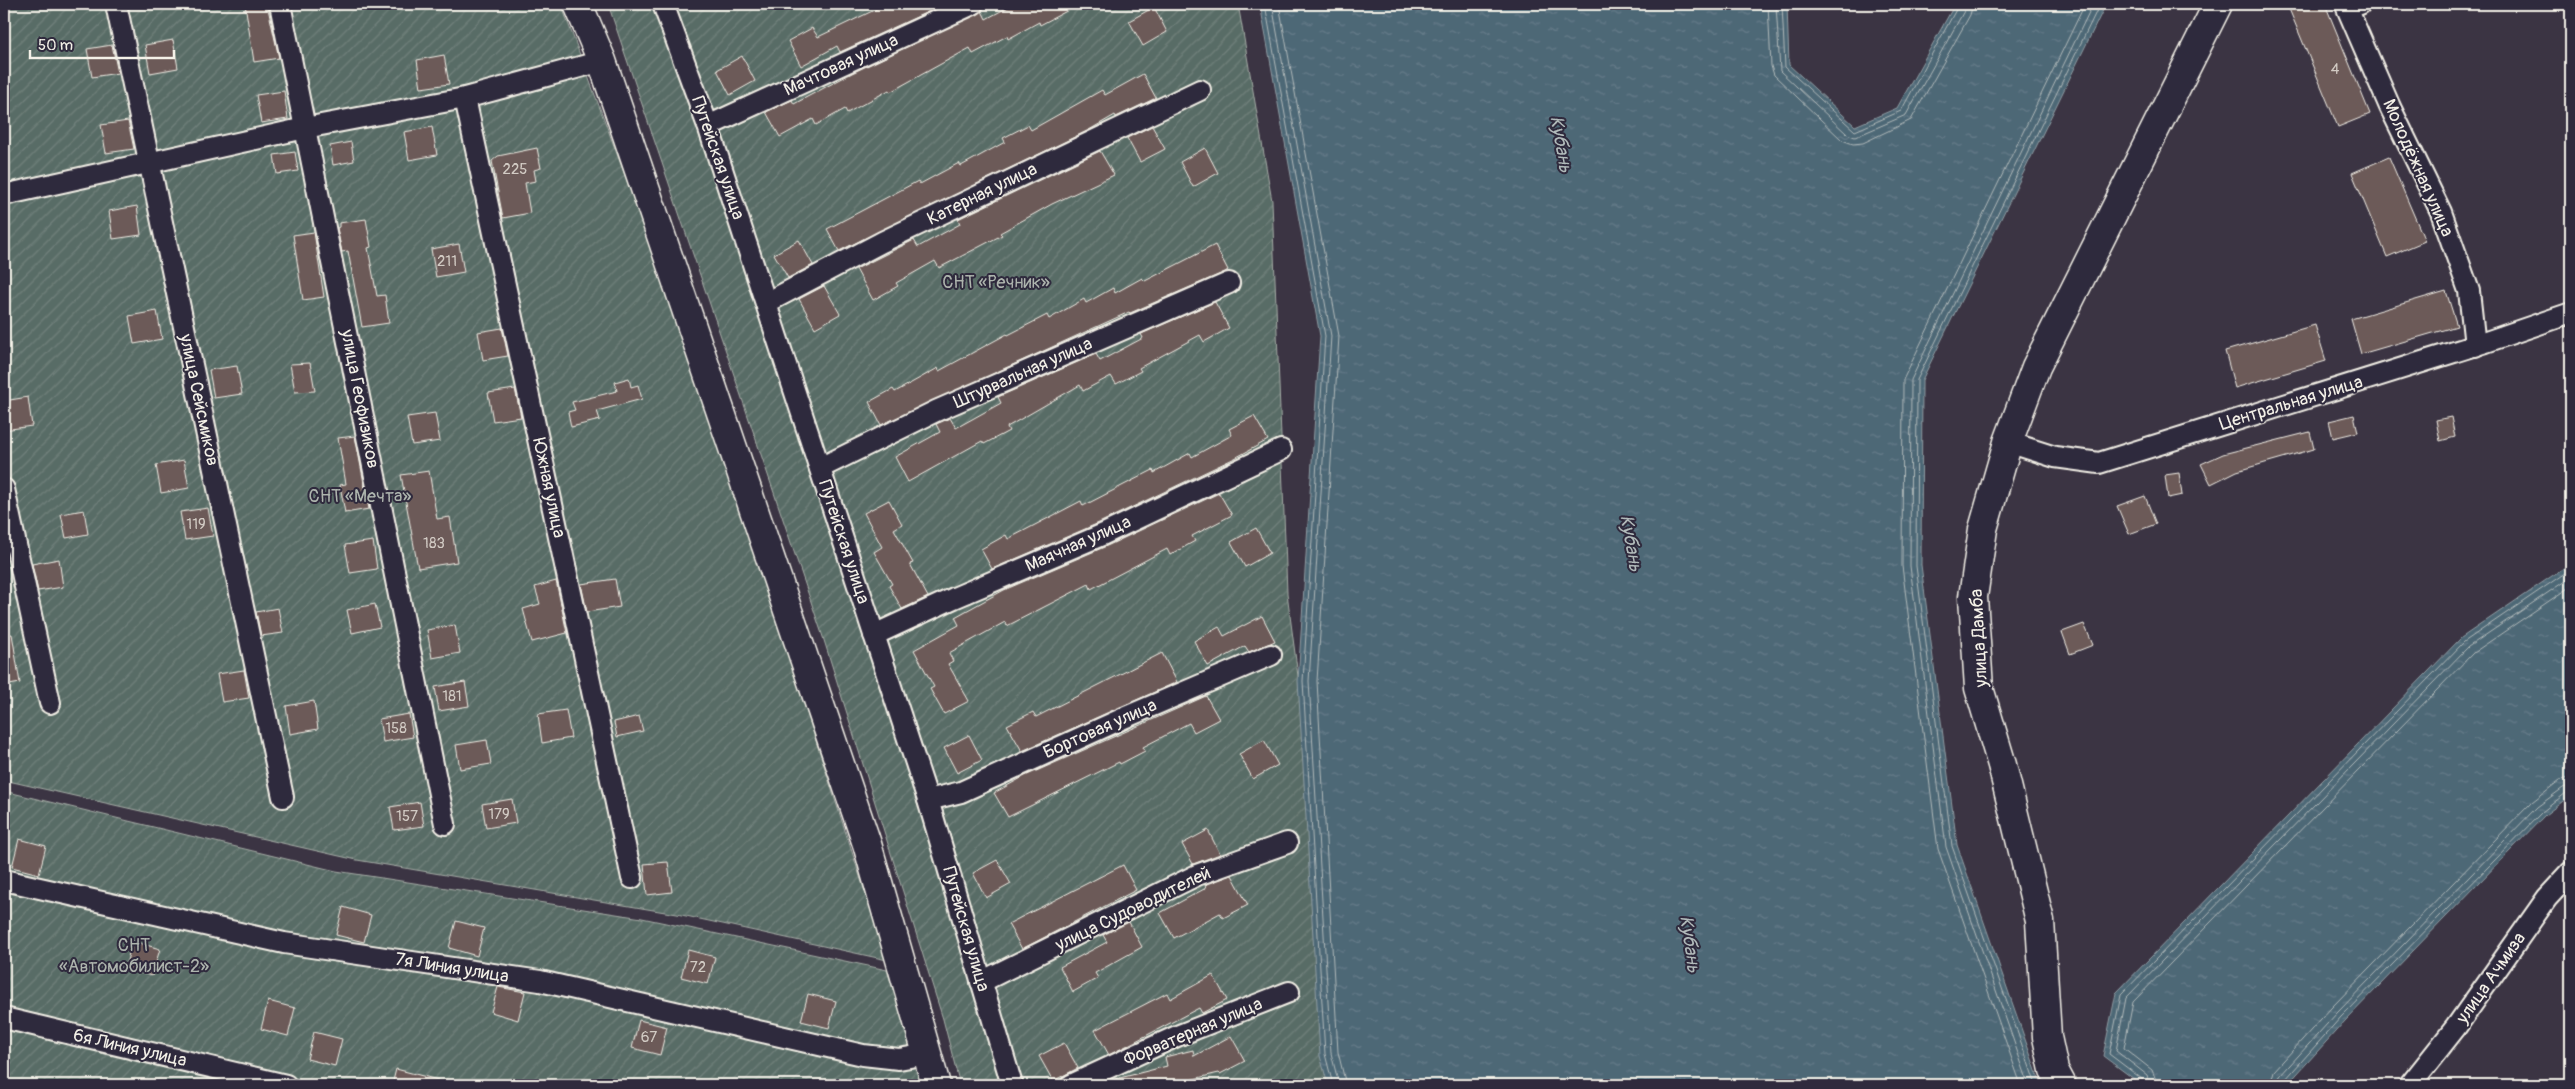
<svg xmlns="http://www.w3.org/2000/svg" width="2575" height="1089" viewBox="0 0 2575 1089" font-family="Pangolin,sans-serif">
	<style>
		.garden { fill: url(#garden-furrows); stroke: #a6aea7 }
		.water { fill: url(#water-ripples); stroke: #909ea4 }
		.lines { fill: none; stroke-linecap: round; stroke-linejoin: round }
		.shore { stroke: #b1baba; stroke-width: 1 }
		.building { fill: #6c5a59; stroke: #f4f1e8 }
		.street-casing { stroke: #f4f1e8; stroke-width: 24 }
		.secondary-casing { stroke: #f4f1e8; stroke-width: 31 }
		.street { stroke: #2f2a3d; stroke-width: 20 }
		.secondary { stroke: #2f2a3d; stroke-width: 28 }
		.labels { text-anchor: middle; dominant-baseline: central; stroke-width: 4; stroke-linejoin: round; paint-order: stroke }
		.number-label { font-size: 15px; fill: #d2cbc4 }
		.street-label { font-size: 18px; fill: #f4f1e8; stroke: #2f2a3d }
		.park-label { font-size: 18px; fill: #aeb5ae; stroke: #2f2a3d }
		.water-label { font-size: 19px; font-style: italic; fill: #b1baba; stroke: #2f2a3d }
	</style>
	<defs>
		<pattern id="garden-furrows" width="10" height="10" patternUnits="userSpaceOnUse" patternTransform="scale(1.25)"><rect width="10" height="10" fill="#596c66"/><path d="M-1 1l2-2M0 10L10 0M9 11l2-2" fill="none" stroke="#71817c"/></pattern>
		<pattern id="water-ripples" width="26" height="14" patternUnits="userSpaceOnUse" patternTransform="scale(1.25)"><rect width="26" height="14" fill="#4d6776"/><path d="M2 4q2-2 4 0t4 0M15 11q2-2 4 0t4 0" fill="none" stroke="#677d8a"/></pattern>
	</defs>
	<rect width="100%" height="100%" fill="#3b3443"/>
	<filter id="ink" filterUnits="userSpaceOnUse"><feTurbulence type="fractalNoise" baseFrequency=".02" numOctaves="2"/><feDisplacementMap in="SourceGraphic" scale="10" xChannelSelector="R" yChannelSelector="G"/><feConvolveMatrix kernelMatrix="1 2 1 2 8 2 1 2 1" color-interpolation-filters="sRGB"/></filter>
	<g filter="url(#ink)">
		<!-- garden -->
		<g class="garden">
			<polygon points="4,4 561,4 651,245 759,565 887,960 677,914 357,860 4,780"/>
			<polygon points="608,4 1238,4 1272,201 1287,593 1352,1085 960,1085 943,1019 823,637"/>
			<polygon points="4,791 336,871 642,918 887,970 923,1085 4,1085"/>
		</g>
		<!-- water -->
		<g class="water">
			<polygon points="1260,4 1787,4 1789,65 1855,126 1897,108 1955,4 2106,4 1922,380 1921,565 1957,845 2041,1085 1328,1085 1320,1056 1298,681 1320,336"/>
			<polygon points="2571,563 2571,795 2545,815 2345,1021 2287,1085 2142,1085 2103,1056 2116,993 2461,638"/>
		</g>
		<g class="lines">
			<!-- shore -->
			<g class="shore">
				<polyline points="1265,4 1325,336 1303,681 1325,1054 1333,1085"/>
				<polyline points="1272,4 1331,336 1309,681 1331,1053 1339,1085"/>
				<polyline points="1279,4 1339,336 1317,681 1338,1052 1346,1085"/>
				<polyline points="1768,4 1771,66 1774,75 1842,140 1853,144 1863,143 1911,120 1970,15 1973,4"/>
				<polyline points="1776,4 1780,71 1847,134 1855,137 1906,115 1964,11 1965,4"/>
				<polyline points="1782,4 1785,67 1855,131 1901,111 1959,4"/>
				<polyline points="2021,1085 1938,849 1902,566 1903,380 2085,4"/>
				<polyline points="2029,1085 1946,847 1910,566 1911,380 2093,4"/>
				<polyline points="2036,1085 1952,846 1916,566 1917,380 2100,4"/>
				<polyline points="2144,1085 2142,1079 2109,1054 2121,995 2464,642 2571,569"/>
				<polyline points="2150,1085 2147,1075 2116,1051 2126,998 2468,647 2571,577"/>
				<polyline points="2158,1085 2152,1070 2124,1048 2133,1002 2473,653 2571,586"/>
				<polyline points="2270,1085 2274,1071 2331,1008 2532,802 2560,780 2571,778"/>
				<polyline points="2277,1085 2280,1076 2337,1013 2537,807 2563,788 2571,785"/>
				<polyline points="2283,1085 2285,1080 2341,1017 2542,812 2566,793 2571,792"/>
			</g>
		</g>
		<!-- building -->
		<g class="building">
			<polygon points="245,4 267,4 279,58 254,62"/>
			<polygon points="887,4 945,4 840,52 837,46 801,66 788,41 812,28 818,37"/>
			<polygon points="1014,4 1080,4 1040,25 1039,22 1008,39 1007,36 973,54 970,48 890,92 889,90 847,113 845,109 816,125 813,119 780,137 766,112 792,100 794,104 852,73 982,11 986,19"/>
			<polygon points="2287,4 2325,4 2370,114 2338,127"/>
			<polygon points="1154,7 1167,32 1143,46 1129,21"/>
			<polygon points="173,40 178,68 150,73 145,45"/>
			<polygon points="112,45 118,73 92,77 87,49"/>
			<polygon points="444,55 449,84 421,88 417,60"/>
			<polygon points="742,56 755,81 730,95 717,70"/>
			<polygon points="1143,74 1156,98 1116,117 1115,115 1089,130 839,251 827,229 918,181 920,184 959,163 961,166 1005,142 1003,138 1028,125 1031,130 1102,90 1105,95"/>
			<polygon points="284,91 288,119 261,123 256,95"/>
			<polygon points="128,121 134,149 106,153 101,125"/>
			<polygon points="1152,126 1165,149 1140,162 1127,138"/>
			<polygon points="432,127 437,155 409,160 404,132"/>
			<polygon points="351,142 354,161 333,165 330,146"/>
			<polygon points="537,148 541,168 534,170 536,181 525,183 530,213 503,218 492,161 498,156"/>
			<polygon points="1205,148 1218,173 1193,187 1180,162"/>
			<polygon points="1100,151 1114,175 1052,204 1000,233 1002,235 939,268 935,261 896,283 898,286 873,300 856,269 914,240 918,247 960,224 958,219"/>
			<polygon points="295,152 298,171 277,174 274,155"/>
			<polygon points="2389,157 2425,241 2387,257 2352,173"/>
			<polygon points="137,206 141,235 113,239 109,211"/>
			<polygon points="366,219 371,247 368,248 377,296 385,295 389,323 362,327 348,251 342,252 337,228 339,227 339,223"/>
			<polygon points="314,232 324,297 303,300 293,235"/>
			<polygon points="799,240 813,265 788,278 774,254"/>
			<polygon points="459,244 464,272 436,277 431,249"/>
			<polygon points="1215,245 1228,270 1225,272 1130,313 1129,312 881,425 869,402 893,389 895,392 938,368 939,371 1007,334 1008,335 1047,315 1049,319 1084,299 1086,303 1113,288 1115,293 1142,278 1145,281"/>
			<polygon points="824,286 840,314 815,328 799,299"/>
			<polygon points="2446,291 2457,326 2361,354 2351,319"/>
			<polygon points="1215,302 1229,328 1204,342 1200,335 1139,368 1141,371 1116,384 1111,376 1083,391 1080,385 1007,427 1009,431 984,444 982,441 908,482 895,457 940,432 936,424 941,422 950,418 956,428 1001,403 998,397 1096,354 1100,361 1143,338 1141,334"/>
			<polygon points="157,311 162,339 134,344 129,316"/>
			<polygon points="2315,325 2326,361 2235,388 2225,351"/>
			<polygon points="502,328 508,356 483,360 478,332"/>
			<polygon points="310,363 315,391 295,392 290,364"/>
			<polygon points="237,366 242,394 214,398 209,370"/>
			<polygon points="629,378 631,387 638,385 642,399 597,411 600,420 571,427 568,412 575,410 572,402 617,391 615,382"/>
			<polygon points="515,389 521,417 493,421 488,393"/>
			<polygon points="28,397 32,426 4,430 4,401"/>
			<polygon points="435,413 440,441 412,445 407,417"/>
			<polygon points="2354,415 2358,432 2333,438 2329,421"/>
			<polygon points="1254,416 1268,440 1235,458 1099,523 992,569 981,549 1006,535 1008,539 1081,501 1083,506 1153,470 1154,473 1190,453 1192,457 1232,435 1229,429"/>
			<polygon points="2451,417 2455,437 2440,441 2436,420"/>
			<polygon points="2310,432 2314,449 2237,471 2211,484 2201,464 2223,454"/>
			<polygon points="355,436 369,509 345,513 340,485 346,484 338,438"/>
			<polygon points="184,460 189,488 161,493 156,465"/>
			<polygon points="429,471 437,519 450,517 457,562 418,568 401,475"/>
			<polygon points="2179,473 2182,495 2168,498 2165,475"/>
			<polygon points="1219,493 1232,515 1192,536 1195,541 1170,555 1167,549 1091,589 1089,584 1007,626 1005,622 949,653 953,661 948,664 969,701 944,714 930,689 934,687 914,650 959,625 955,617 1004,590 1109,545"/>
			<polygon points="2145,496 2156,524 2129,534 2117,506"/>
			<polygon points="889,500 902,524 894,529 913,563 910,564 928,597 902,609 889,586 892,584 874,552 882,547 864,513"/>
			<polygon points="208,508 213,536 185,540 180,512"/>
			<polygon points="84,510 88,534 66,538 61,514"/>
			<polygon points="1256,528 1270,553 1245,567 1231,542"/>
			<polygon points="373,541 377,569 350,573 345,545"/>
			<polygon points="59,559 63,587 38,591 32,564"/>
			<polygon points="615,579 620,607 587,612 581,584"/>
			<polygon points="556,581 567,633 532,642 523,609 540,604 535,587"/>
			<polygon points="375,604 380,627 352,633 347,610"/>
			<polygon points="278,608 283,633 261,636 256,612"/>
			<polygon points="1262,616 1275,641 1249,652 1245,646 1208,666 1194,641 1219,627 1224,636"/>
			<polygon points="2084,624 2093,645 2070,654 2062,632"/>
			<polygon points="455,625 460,653 432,658 427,630"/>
			<polygon points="12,634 20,683 4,686 4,635"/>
			<polygon points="1162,653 1177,682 1022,751 1007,725 1033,712 1036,717"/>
			<polygon points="244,670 249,698 222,702 217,674"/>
			<polygon points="465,682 469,706 439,711 435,687"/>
			<polygon points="1206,696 1219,719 1194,732 1189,723 1143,747 1145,751 1120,764 1119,762 1008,817 994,793 1025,776"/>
			<polygon points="314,701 318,729 290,734 286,706"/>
			<polygon points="566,710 571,738 542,743 538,714"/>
			<polygon points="409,714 413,737 383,742 379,719"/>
			<polygon points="639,716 643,731 617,737 614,722"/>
			<polygon points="969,735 982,760 957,773 944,748"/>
			<polygon points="487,740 491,764 460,769 456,745"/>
			<polygon points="1264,740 1278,765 1253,779 1239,754"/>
			<polygon points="512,799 516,823 486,828 482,804"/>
			<polygon points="420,802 424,826 394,830 390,807"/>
			<polygon points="1208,830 1220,854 1193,864 1182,844"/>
			<polygon points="19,839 46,846 39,874 12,867"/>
			<polygon points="997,860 1011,884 986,898 973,873"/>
			<polygon points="668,862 672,892 647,895 644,864"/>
			<polygon points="1123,865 1136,890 1022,949 1008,924"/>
			<polygon points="1232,875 1248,905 1223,918 1220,913 1174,938 1160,913 1206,888 1205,885"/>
			<polygon points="343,907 371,915 364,942 336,935"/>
			<polygon points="456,921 484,928 477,956 449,948"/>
			<polygon points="1129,922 1142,947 1095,973 1098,978 1073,992 1060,967 1107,942 1103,935"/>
			<polygon points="132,941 160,949 152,976 125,969"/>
			<polygon points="688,950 715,957 708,984 681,977"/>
			<polygon points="1213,975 1227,1000 1202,1013 1199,1008 1109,1055 1095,1030 1167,993 1170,999"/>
			<polygon points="498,987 525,992 518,1020 491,1012"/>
			<polygon points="808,994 836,1001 829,1028 801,1021"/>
			<polygon points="268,1001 295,1008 288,1036 261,1029"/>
			<polygon points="639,1020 667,1027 660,1055 632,1048"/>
			<polygon points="314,1032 342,1039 335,1066 307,1059"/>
			<polygon points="1231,1036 1245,1061 1220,1074 1219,1073 1168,1085 1112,1085 1112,1080 1167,1066 1165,1057 1193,1050 1194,1056"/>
			<polygon points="1064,1043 1078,1068 1053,1081 1039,1056"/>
			<polygon points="396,1069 438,1080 438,1085 392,1085"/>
		</g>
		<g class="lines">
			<!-- street casing -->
			<g class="street-casing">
				<g id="street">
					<polyline points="116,4 283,797"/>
					<polyline points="280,4 445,824"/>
					<polyline points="663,4 708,126 928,800 1012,1085"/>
					<polyline points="2360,4 2347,8 2390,107 2441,212 2469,291 2475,346"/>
					<polyline points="465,98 632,878"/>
					<polyline points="708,126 973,4"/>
					<polyline points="4,195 305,128 465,98 602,61"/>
					<polyline points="766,303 882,242 1200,90"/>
					<polyline points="2008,442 2055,457 2099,463 2486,342 2571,313"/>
					<polyline points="820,468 936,411 1229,283"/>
					<polyline points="4,489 50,703"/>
					<polyline points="874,635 954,598 1104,534 1281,450"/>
					<polyline points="928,800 961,792 1126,717 1271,655"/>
					<polyline points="4,880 284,943 540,981 863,1055 899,1059 927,1054"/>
					<polyline points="981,982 1197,875 1287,843"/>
					<polyline points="4,1018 286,1085"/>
					<polyline points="1071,1085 1177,1036 1289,992"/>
					<polyline points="2410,1085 2456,1027 2547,898 2571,872"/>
				</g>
			</g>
			<!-- secondary casing -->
			<g class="secondary-casing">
				<g id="secondary">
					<polyline points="578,4 602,61 867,844 936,1085"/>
					<polyline points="2062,1085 2054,1070 2047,1037 2040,921 2002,765 1979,688 1973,597 1983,529 2008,442 2036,367 2218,4"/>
				</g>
			</g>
			<!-- street -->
			<use href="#street" class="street"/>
			<!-- secondary -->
			<use href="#secondary" class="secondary"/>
		</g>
	</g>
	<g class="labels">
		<!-- number labels -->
		<g class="number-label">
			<text x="2335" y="69">4</text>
			<text x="515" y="169">225</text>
			<text x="447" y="261">211</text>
			<text x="196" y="524">119</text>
			<text x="434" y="543">183</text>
			<text x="452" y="696">181</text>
			<text x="396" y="728">158</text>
			<text x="499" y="814">179</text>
			<text x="407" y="816">157</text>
			<text x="698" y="967">72</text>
			<text x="649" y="1037">67</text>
		</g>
		<!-- street labels -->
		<g class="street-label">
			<text transform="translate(841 65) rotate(-25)">Мачтовая улица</text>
			<text transform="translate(718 158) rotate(71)">Путейская улица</text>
			<text transform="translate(2418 168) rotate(66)">Молодёжная улица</text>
			<text transform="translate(982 194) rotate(-26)">Катерная улица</text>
			<text transform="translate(1023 373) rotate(-24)">Штурвальная улица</text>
			<text transform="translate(360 399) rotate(79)">улица Геофизиков</text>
			<text transform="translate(199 400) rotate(78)">улица Сейсмиков</text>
			<text transform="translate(2291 403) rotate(-17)">Центральная улица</text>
			<text transform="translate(549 488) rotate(78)">Южная улица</text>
			<text transform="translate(844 542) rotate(72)">Путейская улица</text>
			<text transform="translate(1078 544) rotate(-24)">Маячная улица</text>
			<text transform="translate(1979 638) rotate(-93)">улица Дамба</text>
			<text transform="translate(1100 729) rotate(-24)">Бортовая улица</text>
			<text transform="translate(1133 909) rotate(-26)">улица Судоводителей</text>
			<text transform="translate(966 929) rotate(74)">Путейская улица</text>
			<text transform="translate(452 968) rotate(9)">7я Линия улица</text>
			<text transform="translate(2491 978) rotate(-55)">улица Ачмиза</text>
			<text transform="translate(1193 1032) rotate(-23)">Форватерная улица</text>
			<text transform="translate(130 1048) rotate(13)">6я Линия улица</text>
		</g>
		<!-- park labels -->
		<g class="park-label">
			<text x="996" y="282">СНТ «Речник»</text>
			<text x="360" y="496">СНТ «Мечта»</text>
			<text x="134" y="945">СНТ<tspan x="134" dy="21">«Автомобилист-2»</tspan></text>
		</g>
		<!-- water labels -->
		<g class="water-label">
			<text transform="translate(1561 144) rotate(80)">Кубань</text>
			<text transform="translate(1631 543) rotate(80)">Кубань</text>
			<text transform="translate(1690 944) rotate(82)">Кубань</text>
		</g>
	</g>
	<!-- margin -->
	<rect width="2575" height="1089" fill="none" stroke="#2f2a3d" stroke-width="20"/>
	<rect x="10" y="10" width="2555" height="1069" fill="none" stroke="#f4f1e8" stroke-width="2" filter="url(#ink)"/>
	<!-- scale -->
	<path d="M30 50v8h144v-8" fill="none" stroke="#f4f1e8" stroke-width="2.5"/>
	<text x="38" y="50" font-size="15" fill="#f4f1e8" stroke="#2f2a3d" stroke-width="4" paint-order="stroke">50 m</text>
</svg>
